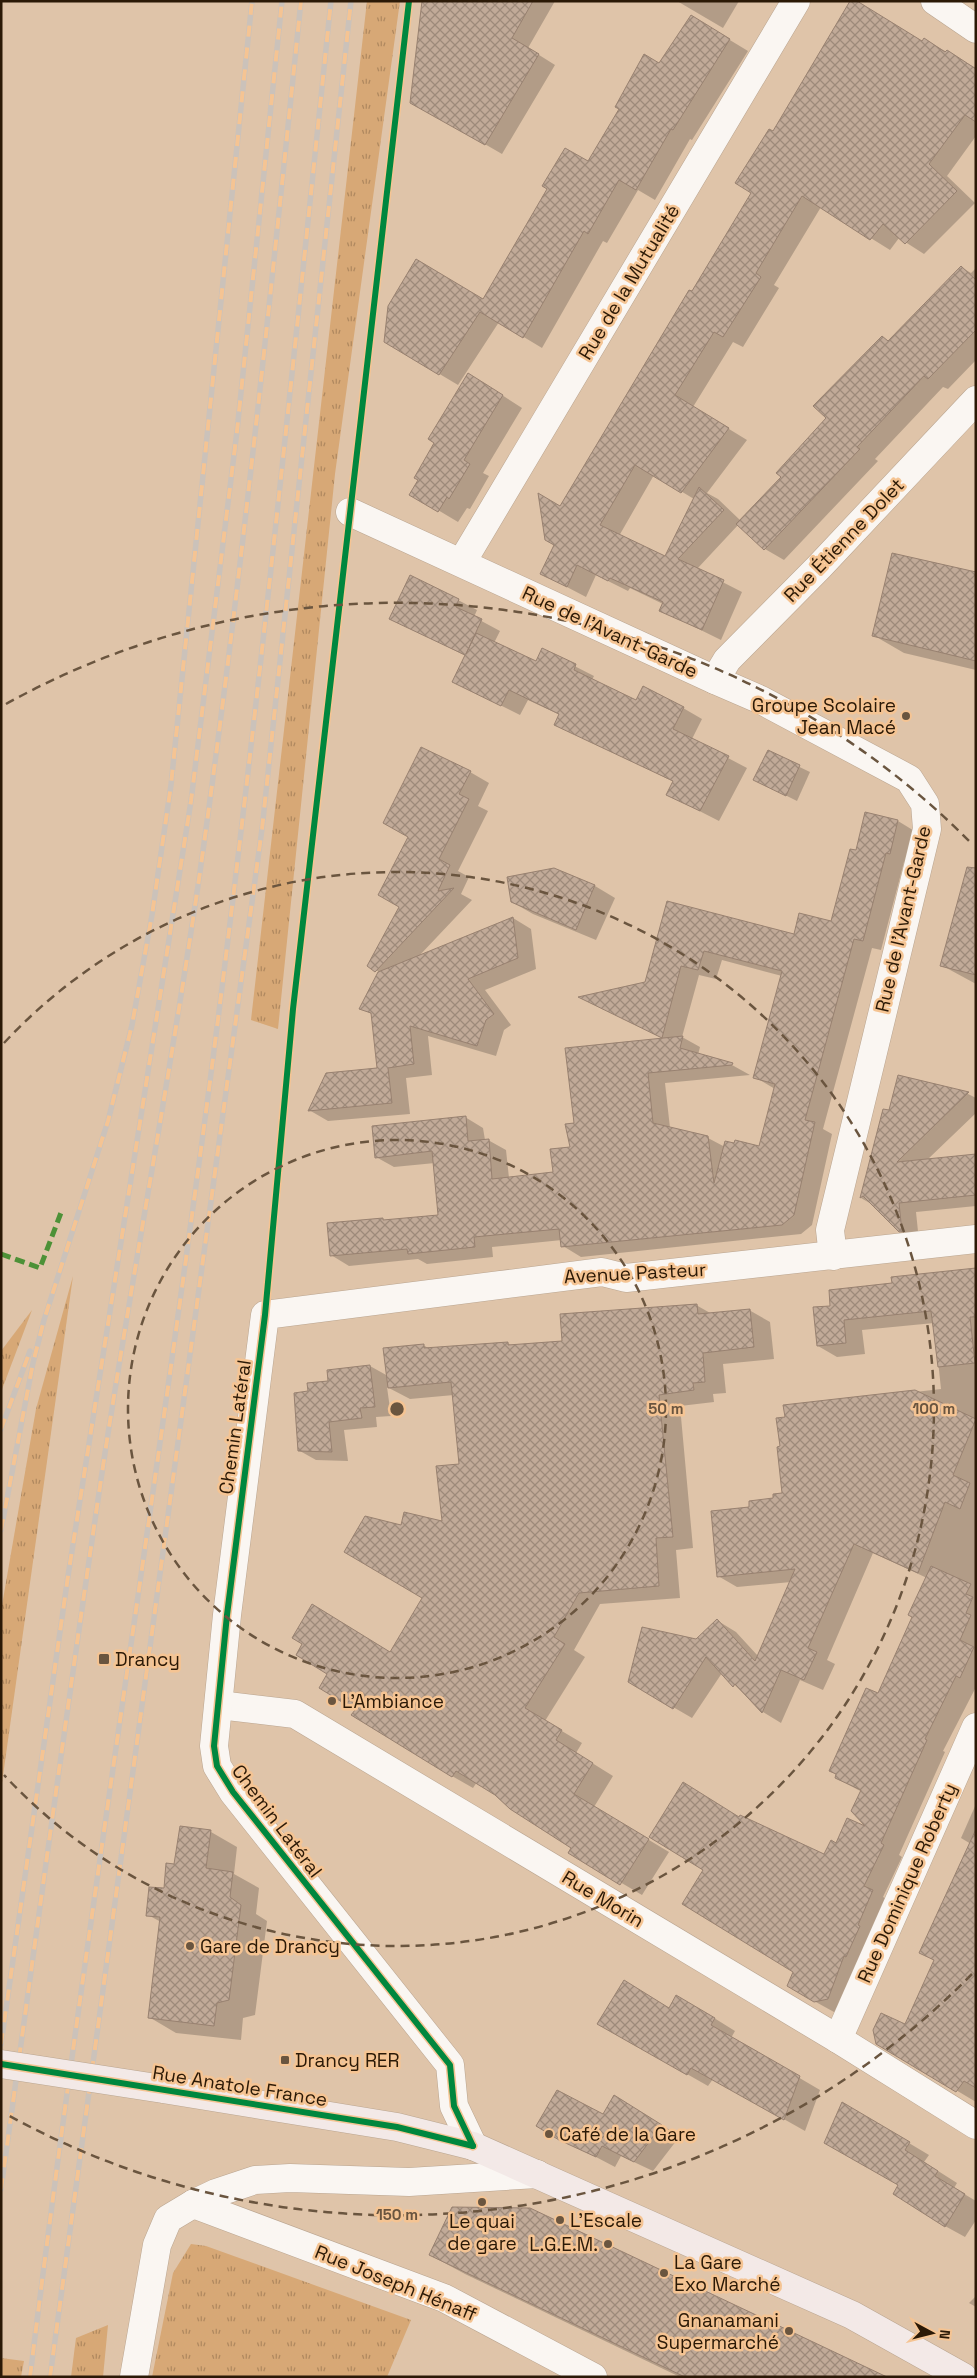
<svg xmlns="http://www.w3.org/2000/svg" width="977" height="2378" viewBox="0 0 977 2378" font-family="'Space Grotesk',sans-serif">
	<style>
		.grass { fill: url(#grass-tufts) }
		.shadow { fill: #0003; fill-rule: evenodd }
		.building { fill: url(#building-cross-hatch); stroke: #988170 }
		.lines { fill: none; stroke-linecap: round; stroke-linejoin: round }
		.minor-casing { stroke: #baa590; stroke-width: 29 }
		.secondary-casing { stroke: #baa590; stroke-width: 29 }
		.minor { stroke: #faf6f2; stroke-width: 28 }
		.secondary { stroke: #f3e9e7; stroke-width: 28 }
		.rail-casing { stroke: #cbc2ba; stroke-width: 5.5 }
		.rail { stroke: #f5c493; stroke-width: 4; stroke-dasharray: 11; stroke-linecap: butt }
		.secondary-bridge-casing { stroke: #baa590; stroke-width: 29; stroke-linecap: butt }
		.secondary-bridge { stroke: #f3e9e7; stroke-width: 28 }
		.quiet { stroke: #4d9137; stroke-width: 5; stroke-dasharray: 10 5; stroke-linecap: butt }
		.cycleway-casing { stroke: #f5c493; stroke-width: 9 }
		.cycleway { stroke: #00873e; stroke-width: 6 }
		.ring { fill: none; stroke: #6a553f; stroke-width: 2.5; stroke-dasharray: 9 6 }
		.poi-dot { fill: #6a553f; stroke: #f5c493; stroke-width: 2 }
		.labels { text-anchor: middle; dominant-baseline: central; stroke-width: 5; stroke-linejoin: round; paint-order: stroke }
		.street-label { font-size: 19px; fill: #2b1906; stroke: #f5c493 }
		.poi-label { font-size: 19px; fill: #2b1906; stroke: #f5c493; text-anchor: start }
		.centre { fill: #6a553f; stroke: #f5c493; stroke-width: 2.5 }
		.ring-label { font-size: 15px; text-anchor: middle; font-weight: bold; fill: #6a553f; stroke: #f5c493; stroke-width: 5; stroke-linejoin: round; paint-order: stroke }
	</style>
	<defs>
		<pattern id="grass-tufts" width="24" height="20" patternUnits="userSpaceOnUse" patternTransform="scale(1.25)"><rect width="24" height="20" fill="#d7a876"/><path d="M3 7l-1-3M5 7V3M7 7l1-3M15 17l-1-3M17 17v-4M19 17l1-3" fill="none" stroke="#af885f"/></pattern>
		<pattern id="building-cross-hatch" width="8" height="8" patternUnits="userSpaceOnUse" patternTransform="scale(1.25)"><rect width="8" height="8" fill="#c1aa98"/><path d="M0 0l8 8M0 8l8-8" fill="none" stroke="#9d8a7a"/></pattern>
	</defs>
	<rect width="100%" height="100%" fill="#dfc4a9"/>
	<!-- grass -->
	<g class="grass">
		<polygon points="367,1 400,1 335,474 278,1029 251,1020"/>
		<polygon points="73,1276 1,1790 1,1611 36,1409"/>
		<polygon points="32,1310 1,1392 1,1351"/>
		<polygon points="191,2244 206,2246 411,2320 387,2377 152,2377 173,2273"/>
		<polygon points="108,2325 103,2377 71,2377 76,2338"/>
		<polygon points="1,2358 24,2361 21,2377 1,2377"/>
	</g>
	<!-- shadow -->
	<g class="shadow">
		<polygon points="423,1 555,1 528,48 555,65 502,154 412,102"/>
		<polygon points="677,1 739,1 723,28"/>
		<polygon points="710,28 748,51 692,140 690,139 655,200 638,190 607,243 603,241 542,348 499,322 458,385 386,342 484,300 588,163 660,64"/>
		<path d="M925,40L976,68V136L947,176L975,203L924,254L899,238L890,250L821,207L774,285L779,288L743,347L733,342L693,407L747,440L707,493L718,499L741,521L782,477L828,418L882,337L889,341L961,267L971,273L976,268V360L948,389L943,387L875,459L878,461L784,560L765,549L739,524L697,569L742,592L721,640L660,610L663,604L630,588L628,591L596,575L586,597L542,574L555,544L561,507L753,192L773,133ZM654,475L694,499L665,558L619,536Z"/>
		<polygon points="488,386 522,408 483,473 489,476 470,509 467,508 458,522 411,494"/>
		<polygon points="976,573 976,670 904,653 873,635"/>
		<polygon points="458,600 477,610 474,617 500,631 494,643 537,663 543,650 594,676 592,680 636,702 683,708 702,719 692,739 747,768 719,821 668,795 674,782 556,724 560,715 528,700 520,715 454,682 466,656 390,618"/>
		<polygon points="768,752 810,772 797,801 755,780"/>
		<polygon points="470,772 489,783 478,806 488,811 458,871 469,877 461,894 472,900 419,956 513,918 531,929 536,969 485,990 511,1025 504,1030 496,1056 428,1036 432,1075 406,1078 410,1114 328,1121 309,1110 379,1069 373,1015 361,1008 379,972 369,966"/>
		<path d="M898,821L916,832L908,863L904,862L881,950L872,948L823,1129L832,1134L812,1225L801,1234L581,1257L563,1246L562,1240L492,1247L493,1257L427,1264L418,1259L349,1266L331,1255L382,1219L387,1221L440,1216L435,1163L394,1167L376,1157L465,1117L483,1128L485,1140H488L506,1150L509,1178L554,1173L571,1148L576,1125L664,1039L581,997L646,983L668,902L795,936L832,923L857,852ZM722,960L782,976L755,1077L775,1089L760,1147H725L708,1138L670,1128L665,1083L750,1075L732,1065L698,1055L700,1047L682,1037L699,975L716,979Z"/>
		<polygon points="554,869 595,886 615,898 596,940 533,914 512,902"/>
		<polygon points="976,890 976,984 941,965"/>
		<polygon points="899,1077 968,1094 976,1098 976,1113 927,1160 976,1155 976,1206 916,1212 919,1241 900,1231 873,1205 861,1198 883,1110 890,1112"/>
		<polygon points="976,1269 976,1687 943,1751 945,1752 899,1855 902,1857 883,1897 892,1902 847,2009 834,2012 814,2001 795,1972 740,1818 824,1856 836,1844 870,1830 862,1792 836,1778 879,1695 914,1617 927,1578 873,1553 827,1660 835,1664 823,1690 800,1680 781,1723 763,1712 722,1673 692,1718 630,1682 696,1641 718,1621 736,1632 758,1656 791,1582 737,1587 718,1576 751,1508 784,1494 781,1447 786,1418 785,1407 941,1389 934,1323 862,1330 865,1354 837,1357 818,1346 831,1307 893,1284"/>
		<polygon points="696,1305 712,1314 749,1310 770,1322 774,1359 723,1364 726,1393 713,1394 714,1402 680,1406 693,1548 676,1550 680,1598 600,1604 574,1650 585,1657 545,1721 582,1743 576,1753 613,1776 594,1807 669,1852 642,1895 569,1852 572,1847 496,1794 477,1782 473,1788 452,1776 391,1654 423,1598 402,1526 443,1523 460,1466 454,1395 410,1399 387,1387 391,1416 376,1417 377,1427 344,1430 348,1461 316,1460 300,1451 310,1392 330,1382 329,1371 370,1366 388,1376 423,1345 430,1349 508,1343 512,1346 564,1342"/>
		<polygon points="976,1804 976,1847 961,1838"/>
		<polygon points="211,1832 237,1847 234,1874 259,1888 256,1914 267,1921 255,2015 243,2018 241,2040 176,2033 149,2017 161,1922 148,1915 165,1890 175,1866"/>
		<polygon points="976,1891 976,2102 877,2043 906,2025 935,1961 920,1952"/>
		<polygon points="698,2008 735,2031 731,2038 820,2090 805,2131 713,2079 708,2086 599,2024 669,2009"/>
		<polygon points="634,2108 680,2136 653,2171 621,2156 615,2167 556,2136 604,2116"/>
		<polygon points="862,2115 929,2155 924,2162 957,2183 954,2188 976,2201 976,2220 965,2237 945,2226 900,2185"/>
		<polygon points="430,2255 883,2377 680,2377 465,2274"/>
		<polygon points="976,2296 976,2307 969,2303"/>
	</g>
	<!-- building -->
	<g class="building">
		<polygon points="422,1 533,1 512,38 539,54 485,145 410,103"/>
		<polygon points="850,1 857,1 922,41 924,38 945,52 947,50 976,69 976,122 965,115 929,164 957,191 905,244 883,224 870,240 802,196 756,273 761,277 723,337 714,332 675,395 729,428 681,493 635,465 600,525 665,556 699,487 724,510 678,559 724,580 702,630 659,611 663,602 610,578 608,581 577,565 567,587 540,574 554,545 545,540 538,493 560,506 689,290 692,291 751,193 735,183 769,129 773,131"/>
		<polygon points="691,15 730,39 673,130 671,129 636,190 619,180 588,234 584,231 523,338 480,312 439,375 384,342 388,306 416,259 483,299 547,189 542,186 565,148 588,161 619,109 615,107 644,54 659,63"/>
		<polygon points="961,266 976,280 976,330 928,379 924,376 857,447 860,449 764,550 736,524 781,477 776,473 826,418 813,406 882,336 888,341"/>
		<polygon points="468,373 503,395 464,460 470,464 449,499 447,497 438,512 409,495 418,480 414,478 434,443 428,439"/>
		<polygon points="892,553 976,572 976,661 872,636"/>
		<polygon points="410,575 459,599 456,607 482,619 466,654 476,633 536,661 542,648 576,664 574,670 636,700 643,686 684,707 673,729 729,756 700,811 666,795 673,781 554,725 559,714 509,690 501,706 452,682 465,655 389,619"/>
		<polygon points="421,747 471,771 459,794 469,799 439,859 450,865 438,891 454,888 375,972 367,966 399,907 378,895 408,837 383,823"/>
		<polygon points="768,750 800,765 786,796 753,780"/>
		<polygon points="865,812 898,820 890,854 886,853 863,941 854,939 805,1120 815,1122 794,1215 782,1225 561,1247 559,1229 474,1237 475,1247 408,1254 407,1249 330,1256 327,1223 383,1218 383,1220 438,1215 432,1151 375,1158 372,1126 466,1116 468,1141 489,1139 492,1179 553,1172 550,1149 570,1147 565,1124 574,1123 565,1048 683,1036 680,1048 733,1063 732,1065 648,1073 653,1123 708,1136 714,1183 725,1141 734,1143 735,1140 759,1146 775,1084 753,1078 782,971 704,951 698,970 681,966 662,1038 578,997 645,982 667,901 794,934 799,913 831,921 850,849 856,850"/>
		<polygon points="967,867 976,868 976,975 940,966"/>
		<polygon points="554,868 595,885 576,930 511,902 507,877"/>
		<polygon points="513,917 518,958 468,979 494,1014 486,1020 477,1046 410,1026 414,1064 388,1068 392,1103 308,1111 326,1073 377,1068 371,1013 359,1009 378,972"/>
		<polygon points="898,1075 969,1092 897,1162 976,1154 976,1195 899,1203 902,1232 899,1232 863,1196 860,1198 883,1109 889,1110"/>
		<polygon points="976,1268 976,1317 970,1317 975,1363 938,1367 931,1311 844,1320 846,1343 817,1346 813,1307 830,1306 829,1290 892,1283 891,1277"/>
		<polygon points="697,1304 698,1314 750,1309 754,1347 703,1353 705,1382 693,1383 694,1390 659,1395 673,1537 656,1538 659,1586 579,1593 554,1637 565,1644 525,1708 562,1730 556,1740 593,1763 574,1794 649,1839 620,1885 568,1853 571,1848 510,1809 495,1795 456,1771 452,1777 351,1715 355,1710 319,1688 327,1674 296,1655 302,1644 292,1638 312,1604 390,1652 422,1598 344,1552 365,1516 401,1525 404,1512 442,1521 436,1466 459,1464 451,1382 388,1388 383,1348 424,1344 424,1348 508,1342 508,1345 562,1341 560,1314"/>
		<polygon points="370,1365 375,1407 360,1408 362,1418 329,1422 332,1452 298,1451 294,1393 308,1391 307,1383 328,1381 327,1370"/>
		<polygon points="915,1390 976,1419 953,1475 970,1483 960,1509 945,1502 918,1573 854,1544 808,1648 817,1652 804,1680 781,1670 762,1713 735,1684 733,1687 706,1657 673,1709 628,1682 642,1627 696,1639 717,1619 755,1661 795,1569 717,1577 711,1511 749,1507 749,1501 773,1498 773,1494 782,1493 777,1447 780,1446 776,1418 785,1417 783,1405"/>
		<polygon points="931,1566 971,1584 966,1594 973,1597 966,1613 971,1615 960,1640 974,1647 960,1678 956,1676 925,1739 927,1740 881,1843 884,1845 864,1886 873,1890 858,1925 860,1926 846,1957 844,1956 828,1999 814,2002 787,1986 793,1972 682,1904 703,1870 649,1837 683,1782 739,1817 740,1815 824,1854 831,1840 836,1843 847,1818 865,1826 851,1811 861,1790 835,1778 836,1774 829,1771 866,1688 878,1693 912,1617 908,1615"/>
		<polygon points="180,1826 211,1830 206,1868 233,1872 230,1897 241,1905 229,2000 217,2003 214,2026 148,2018 160,1917 146,1916 149,1887 164,1888 166,1863 174,1864"/>
		<polygon points="976,1829 976,2088 964,2081 956,2092 876,2044 873,2030 881,2013 905,2024 934,1960 919,1953"/>
		<polygon points="624,1980 669,2008 676,1995 715,2018 711,2025 800,2076 784,2120 691,2068 687,2075 597,2024"/>
		<polygon points="557,2090 603,2114 614,2095 662,2125 634,2162 602,2146 596,2157 559,2140 536,2126"/>
		<polygon points="842,2102 910,2142 905,2150 938,2171 935,2176 965,2194 945,2227 893,2194 898,2185 824,2143"/>
		<polygon points="452,2207 530,2208 887,2377 685,2377 429,2255"/>
	</g>
	<g class="lines">
		<!-- minor casing -->
		<g class="minor-casing">
			<g id="minor">
				<polyline points="935,1 976,29"/>
				<polyline points="350,512 715,680 761,700 909,779 925,804 927,829 830,1230 833,1256"/>
				<polyline points="462,562 796,1"/>
				<polyline points="715,680 727,660 819,567 976,400"/>
				<polyline points="219,1705 295,1714 838,2039 976,2125"/>
				<polyline points="838,2039 976,1727"/>
				<polyline points="473,2146 454,2106 450,2065 233,1792 217,1766 214,1746 227,1615 265,1315 602,1272 626,1278 976,1239"/>
				<polyline points="193,2204 444,2298 593,2377"/>
				<polyline points="134,2377 157,2245 168,2219 193,2204 216,2193 255,2180 290,2178 409,2182 537,2174"/>
			</g>
		</g>
		<!-- secondary casing -->
		<g class="secondary-casing">
			<polyline id="secondary" points="163,2089 397,2127 473,2146 852,2315 963,2377"/>
		</g>
		<!-- minor -->
		<use href="#minor" class="minor"/>
		<!-- secondary -->
		<use href="#secondary" class="secondary"/>
		<!-- rail casing -->
		<g class="rail-casing">
			<g id="rail">
				<polyline points="1,1429 30,1351"/>
				<polyline points="1,1530 33,1363 44,1320 108,1121 132,1025 152,915 171,785 252,1"/>
				<polyline points="1,2044 68,1576 191,801 237,431 282,1"/>
				<path d="M1,2189C35,1944 68,1698 105,1453C135,1259 172,1066 200,872C241,583 271,292 301,1"/>
				<path d="M30,2377C84,1939 155,1503 212,1066C258,711 294,356 331,1"/>
				<polyline points="50,2377 262,829 351,1"/>
			</g>
		</g>
		<!-- rail -->
		<use href="#rail" class="rail"/>
		<!-- secondary-bridge casing -->
		<g class="secondary-bridge-casing">
			<polyline id="secondary-bridge" points="1,2064 163,2089"/>
		</g>
		<!-- secondary-bridge -->
		<use href="#secondary-bridge" class="secondary-bridge"/>
		<!-- quiet -->
		<polyline class="quiet" points="1,1254 40,1268 62,1210"/>
		<!-- cycleway casing -->
		<g class="cycleway-casing">
			<g id="cycleway">
				<polyline points="409,1 293,1009 265,1315 227,1615 214,1746 217,1766 233,1792 450,2065 454,2106 473,2146"/>
				<polyline points="1,2064 397,2127 473,2146"/>
			</g>
		</g>
		<!-- cycleway -->
		<use href="#cycleway" class="cycleway"/>
	</g>
	<!-- distance rings -->
	<g class="ring">
		<circle cx="397" cy="1409" r="269"/>
		<path d="M4 1043A537 537 0 1 1 4 1775"/>
		<path d="M972 1974A806 806 0 0 1 6 2114M6 704A806 806 0 0 1 972 844"/>
	</g>
	<!-- markers -->
	<g class="poi-dot">
		<circle cx="906" cy="716" r="5"/>
		<rect x="98" y="1653" width="12" height="12" rx="2.5"/>
		<circle cx="332" cy="1701" r="5"/>
		<circle cx="190" cy="1946" r="5"/>
		<rect x="280" y="2055" width="10" height="10" rx="2.5"/>
		<circle cx="549" cy="2134" r="5"/>
		<circle cx="482" cy="2202" r="5"/>
		<circle cx="560" cy="2220" r="5"/>
		<circle cx="608" cy="2244" r="5"/>
		<circle cx="664" cy="2273" r="5"/>
		<circle cx="789" cy="2331" r="5"/>
	</g>
	<g class="labels">
		<!-- street labels -->
		<g class="street-label">
			<text transform="translate(629 282) rotate(-59)">Rue de la Mutualité</text>
			<text transform="translate(844 540) rotate(-46)">Rue Étienne Dolet</text>
			<text transform="translate(610 632) rotate(25)">Rue de l'Avant-Garde</text>
			<text transform="translate(903 919) rotate(-77)">Rue de l'Avant-Garde</text>
			<text transform="translate(635 1273) rotate(-3)">Avenue Pasteur</text>
			<text transform="translate(235 1427) rotate(-82)">Chemin Latéral</text>
			<text transform="translate(277 1821) rotate(53)">Chemin Latéral</text>
			<text transform="translate(907 1883) rotate(-66)">Rue Dominique Roberty</text>
			<text transform="translate(603 1899) rotate(31)">Rue Morin</text>
			<text transform="translate(240 2086) rotate(9)">Rue Anatole France</text>
			<text transform="translate(396 2283) rotate(22)">Rue Joseph Hénaff</text>
		</g>
		<!-- poi labels -->
		<g class="poi-label">
			<text x="896" y="705" text-anchor="end">Groupe Scolaire<tspan x="896" dy="22">Jean Macé</tspan></text>
			<text x="115" y="1659">Drancy</text>
			<text x="342" y="1701">L'Ambiance</text>
			<text x="200" y="1946">Gare de Drancy</text>
			<text x="295" y="2060">Drancy RER</text>
			<text x="559" y="2134">Café de la Gare</text>
			<text x="570" y="2220">L'Escale</text>
			<text x="482" y="2221" text-anchor="middle">Le quai<tspan x="482" dy="22">de gare</tspan></text>
			<text x="598" y="2244" text-anchor="end">L.G.E.M.</text>
			<text x="674" y="2262">La Gare<tspan x="674" dy="22">Exo Marché</tspan></text>
			<text x="779" y="2320" text-anchor="end">Gnanamani<tspan x="779" dy="22">Supermarché</tspan></text>
		</g>
	</g>
	<circle cx="397" cy="1409" r="8" class="centre"/>
	<g class="ring-label">
		<text x="666" y="1414">50 m</text>
		<text x="934" y="1414">100 m</text>
		<text x="397" y="2220">150 m</text>
	</g>
	<!-- border -->
	<rect width="977" height="2378" fill="none" stroke="#2b1906" stroke-width="5"/>
	<!-- north arrow -->
	<g transform="translate(932 2333) rotate(97)" stroke="#f5c493" stroke-width="4" paint-order="stroke">
	<path d="M0-4L9 19L0 12L-9 19Z" fill="#2b1906"/>
	<text y="-8" font-size="14" font-weight="bold" text-anchor="middle" fill="#2b1906">N</text>
	</g>
</svg>
